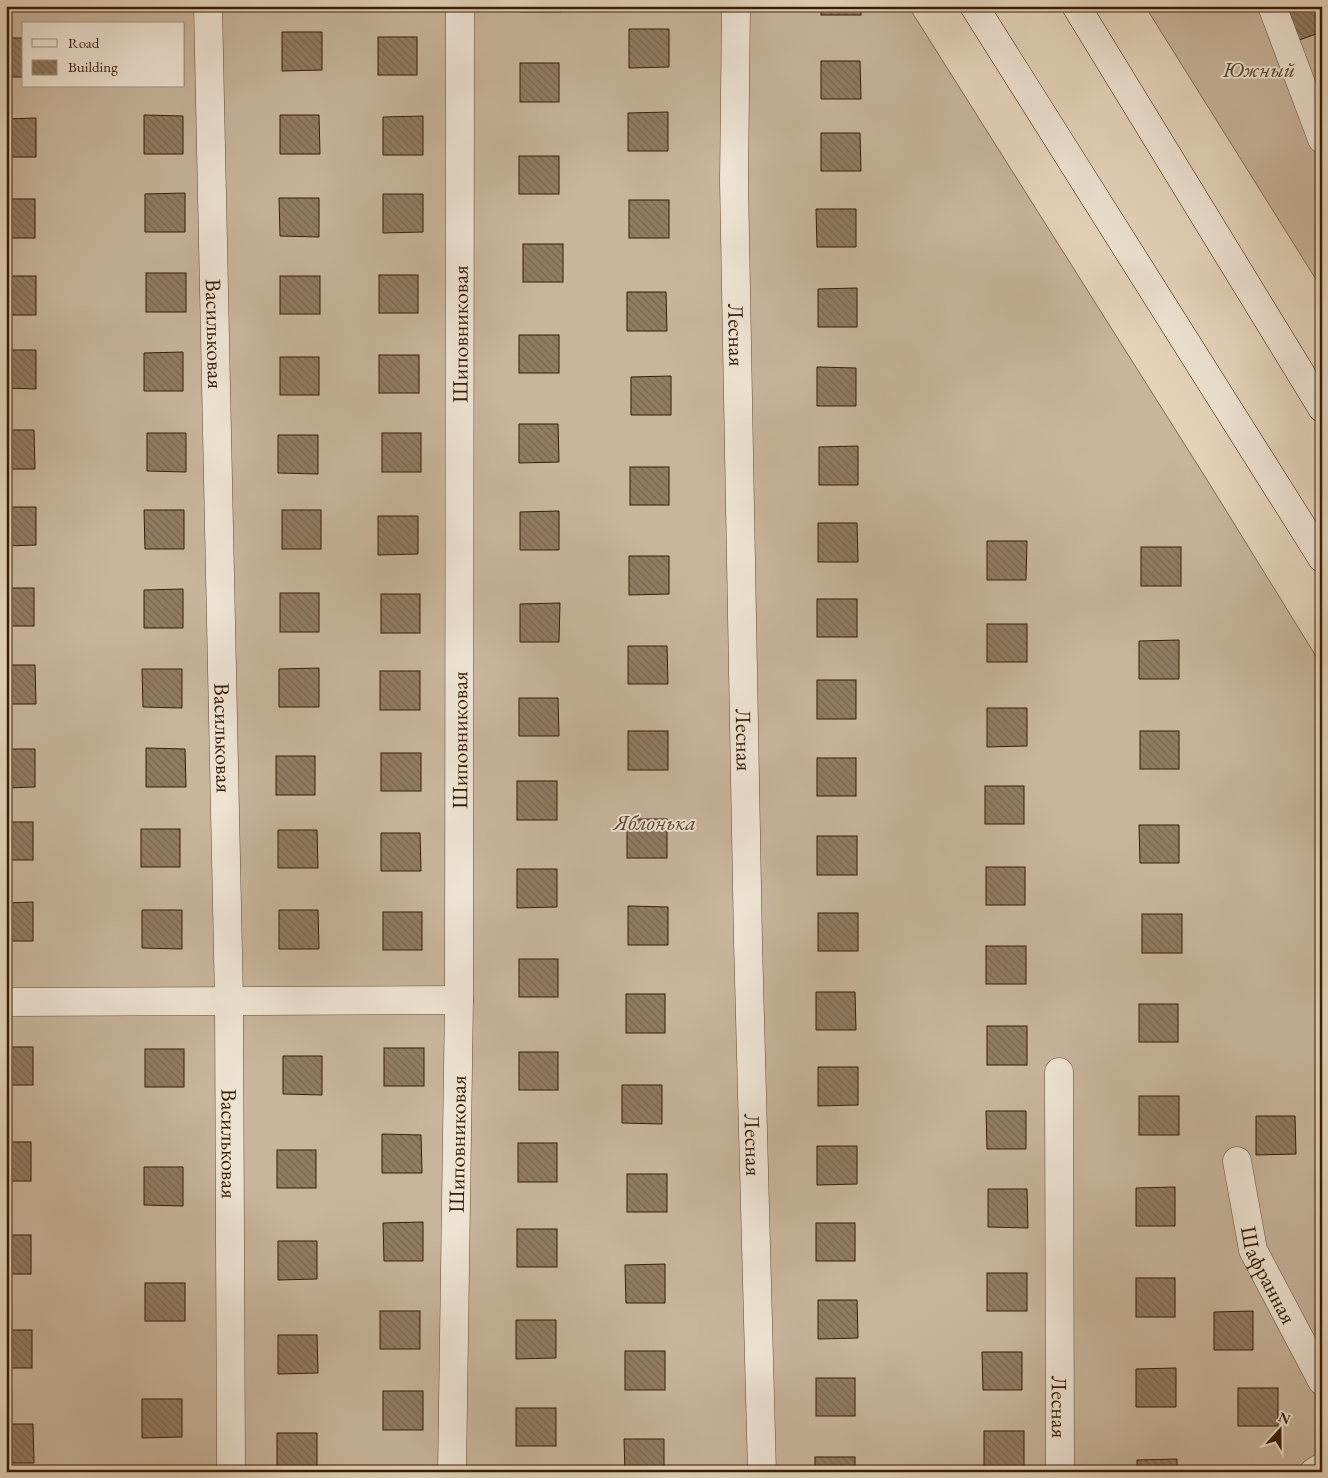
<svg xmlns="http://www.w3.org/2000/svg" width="1328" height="1478" viewBox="0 0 1328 1478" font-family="'EB Garamond',serif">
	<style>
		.garden { fill: #c8b59c; stroke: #806951; fill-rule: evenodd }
		.building { fill: url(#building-back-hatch); stroke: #381d06 }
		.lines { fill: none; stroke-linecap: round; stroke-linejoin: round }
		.street-casing { stroke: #634b33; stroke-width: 29 }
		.secondary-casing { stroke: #381d06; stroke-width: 29 }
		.street { stroke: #eee3d3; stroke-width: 28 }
		.secondary { stroke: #eee3d3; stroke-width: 28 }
		.labels { text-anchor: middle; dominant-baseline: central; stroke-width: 4; stroke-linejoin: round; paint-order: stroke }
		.park-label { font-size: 22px; font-style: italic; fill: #5c432c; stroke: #eee3d3 }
		.street-label { font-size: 22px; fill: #381d06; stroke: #eee3d3 }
	</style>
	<defs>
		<pattern id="building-back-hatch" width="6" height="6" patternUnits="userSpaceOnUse" patternTransform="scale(1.25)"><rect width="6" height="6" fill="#927c64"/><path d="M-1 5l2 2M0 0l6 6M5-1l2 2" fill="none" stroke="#786550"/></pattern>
	</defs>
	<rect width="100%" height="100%" fill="#e5d4bb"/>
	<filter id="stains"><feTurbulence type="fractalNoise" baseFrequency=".004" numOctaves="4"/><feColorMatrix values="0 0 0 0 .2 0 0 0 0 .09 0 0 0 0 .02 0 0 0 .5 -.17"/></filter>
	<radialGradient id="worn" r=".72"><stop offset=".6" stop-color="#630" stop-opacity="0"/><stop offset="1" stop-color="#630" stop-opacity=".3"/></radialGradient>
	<!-- garden -->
	<g class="garden">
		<path d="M6,6H908L1209,483L1322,666V1472H6ZM24,24H184V86H24Z"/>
		<polygon points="1145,6 1322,6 1322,289"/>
	</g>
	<!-- building -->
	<g class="building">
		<rect x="521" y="6" width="40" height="6"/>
		<rect x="821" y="6" width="40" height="9"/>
		<polygon points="1287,6 1322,6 1322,32 1299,40"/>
		<polygon points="629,29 669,29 669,67 629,68"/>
		<polygon points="282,32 322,32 322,70 282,71"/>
		<rect x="378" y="37" width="39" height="38"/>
		<rect x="6" y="38" width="18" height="39"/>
		<polygon points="821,61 860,61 861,99 821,99"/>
		<rect x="520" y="63" width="39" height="39"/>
		<polygon points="1322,81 1322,115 1311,85"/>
		<polygon points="668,112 668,151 628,151 628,113"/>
		<polygon points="144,115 183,116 183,154 144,154"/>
		<polygon points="280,115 319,115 320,154 280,154"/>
		<polygon points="423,116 423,155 383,155 383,117"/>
		<polygon points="36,118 36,157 6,157 6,119"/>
		<polygon points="821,133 860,133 861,171 821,171"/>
		<rect x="519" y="156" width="40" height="38"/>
		<polygon points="185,193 185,232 145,232 145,194"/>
		<polygon points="383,194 423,194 423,232 383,233"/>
		<polygon points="279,198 319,198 319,237 280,236"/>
		<rect x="6" y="199" width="29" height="39"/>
		<rect x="629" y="200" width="40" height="38"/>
		<polygon points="816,209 856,209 856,247 817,247"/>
		<rect x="523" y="244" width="40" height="38"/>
		<rect x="146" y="273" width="40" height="39"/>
		<rect x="379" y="275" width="39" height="38"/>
		<rect x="6" y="276" width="30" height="39"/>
		<rect x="280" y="276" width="40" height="38"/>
		<polygon points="857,288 857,327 818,327 818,289"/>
		<polygon points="627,292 666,292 667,331 627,331"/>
		<rect x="519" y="335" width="40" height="38"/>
		<polygon points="6,350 36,350 36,389 6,388"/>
		<polygon points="183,352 183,391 144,391 144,353"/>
		<rect x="379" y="355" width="40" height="38"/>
		<rect x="280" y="357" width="39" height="38"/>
		<polygon points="817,367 856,368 856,406 817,406"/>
		<polygon points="671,376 671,415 631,415 631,377"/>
		<polygon points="519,424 558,424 559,462 519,463"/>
		<polygon points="6,430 34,430 35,469 6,469"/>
		<polygon points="147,433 186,433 186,472 147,471"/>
		<rect x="382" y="433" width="39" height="39"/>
		<polygon points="278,435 318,435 318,474 278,473"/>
		<polygon points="858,446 858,485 819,485 819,447"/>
		<rect x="630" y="467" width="39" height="38"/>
		<polygon points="6,507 36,507 36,545 6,546"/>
		<polygon points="144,510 184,510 184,549 145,549"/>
		<rect x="282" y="510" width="39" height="39"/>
		<polygon points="559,511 559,550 520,550 520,512"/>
		<polygon points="378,516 418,516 418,554 378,555"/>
		<polygon points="818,523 857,523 858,562 818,562"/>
		<polygon points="987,541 1027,541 1026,580 987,580"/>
		<rect x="1141" y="547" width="40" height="39"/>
		<polygon points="629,556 669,556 669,594 629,595"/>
		<rect x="6" y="588" width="28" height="38"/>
		<polygon points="183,589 183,628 144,628 144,590"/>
		<rect x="280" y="593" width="39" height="39"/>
		<rect x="381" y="594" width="39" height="39"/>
		<rect x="817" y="599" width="40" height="38"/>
		<polygon points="560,603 559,642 520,642 520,604"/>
		<rect x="987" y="624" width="40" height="38"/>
		<polygon points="1179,640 1179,679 1139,679 1139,641"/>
		<polygon points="628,646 667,646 668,684 628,684"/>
		<polygon points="6,665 35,665 36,704 6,704"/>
		<polygon points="319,668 319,707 279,707 279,669"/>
		<polygon points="142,669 182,669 182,708 143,707"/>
		<rect x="380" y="671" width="40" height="39"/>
		<rect x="817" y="680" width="39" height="39"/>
		<polygon points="519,698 558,698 559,736 519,736"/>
		<polygon points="987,708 1027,708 1027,746 987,747"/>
		<rect x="628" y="731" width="40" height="39"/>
		<rect x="1140" y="731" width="39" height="38"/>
		<polygon points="146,748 185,749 186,787 146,787"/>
		<polygon points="6,749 35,749 35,787 6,788"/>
		<rect x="381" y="753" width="40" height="38"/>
		<rect x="276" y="756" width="39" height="39"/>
		<rect x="817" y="758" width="39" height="38"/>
		<rect x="517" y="781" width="40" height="39"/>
		<rect x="985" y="786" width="39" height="38"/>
		<rect x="627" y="819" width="40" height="39"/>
		<rect x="6" y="822" width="27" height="38"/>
		<polygon points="1139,825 1179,825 1179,863 1140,863"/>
		<rect x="141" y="829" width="39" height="38"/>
		<polygon points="278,830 317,830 318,868 278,868"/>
		<polygon points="381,833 420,833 421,871 381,871"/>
		<rect x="817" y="836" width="40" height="39"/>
		<rect x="986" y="867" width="39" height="38"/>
		<polygon points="517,869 557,869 557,907 517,908"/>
		<polygon points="33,902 33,941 6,941 6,903"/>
		<polygon points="628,906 668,907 668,945 628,945"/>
		<polygon points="142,910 182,910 182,949 142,948"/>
		<polygon points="279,910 318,910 319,949 279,949"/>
		<rect x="383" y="912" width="39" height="38"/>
		<rect x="818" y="913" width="40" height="38"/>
		<rect x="1142" y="914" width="40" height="39"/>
		<rect x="986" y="946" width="40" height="38"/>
		<rect x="519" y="959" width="39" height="38"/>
		<polygon points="816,992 855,992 856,1030 816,1030"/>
		<rect x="626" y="994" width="39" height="39"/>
		<rect x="1139" y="1004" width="39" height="38"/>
		<rect x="987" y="1026" width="40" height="39"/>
		<rect x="6" y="1047" width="27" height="38"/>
		<rect x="384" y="1048" width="40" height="38"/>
		<rect x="145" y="1049" width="39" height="38"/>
		<rect x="519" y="1052" width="39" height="38"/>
		<polygon points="283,1056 322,1056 322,1095 283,1094"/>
		<polygon points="818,1067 858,1067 858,1105 818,1106"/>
		<polygon points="622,1085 662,1085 662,1124 622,1123"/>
		<rect x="1139" y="1096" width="40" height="39"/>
		<polygon points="986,1111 1026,1111 1026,1149 987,1149"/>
		<polygon points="1256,1116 1295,1116 1296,1154 1256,1155"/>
		<polygon points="382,1134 421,1135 422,1173 382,1173"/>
		<rect x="6" y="1142" width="25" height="39"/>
		<rect x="518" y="1143" width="39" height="39"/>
		<polygon points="817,1146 857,1146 857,1184 817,1185"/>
		<rect x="277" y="1150" width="39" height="38"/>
		<polygon points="144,1167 183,1167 183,1206 144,1205"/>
		<rect x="627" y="1174" width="40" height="38"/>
		<polygon points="1175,1187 1175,1226 1136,1226 1136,1188"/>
		<polygon points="988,1189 1027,1189 1028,1228 988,1227"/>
		<polygon points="423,1222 423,1261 384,1261 383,1223"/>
		<rect x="816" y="1223" width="39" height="38"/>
		<rect x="517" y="1229" width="40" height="38"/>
		<rect x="6" y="1235" width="25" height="39"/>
		<polygon points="278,1241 317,1241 317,1279 278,1280"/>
		<polygon points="665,1264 665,1303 626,1303 625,1265"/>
		<rect x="987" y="1273" width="40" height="38"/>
		<rect x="1136" y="1278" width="39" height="39"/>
		<rect x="145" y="1283" width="40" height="38"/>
		<polygon points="818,1300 857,1300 858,1338 818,1339"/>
		<rect x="380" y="1311" width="40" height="38"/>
		<polygon points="1253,1311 1253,1350 1214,1350 1214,1312"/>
		<polygon points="516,1320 556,1320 556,1358 516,1359"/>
		<rect x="6" y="1330" width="26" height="38"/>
		<polygon points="278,1335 317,1335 318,1373 278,1374"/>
		<rect x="625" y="1351" width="40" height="39"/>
		<polygon points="982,1352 1022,1352 1022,1390 983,1390"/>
		<polygon points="1176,1368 1176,1407 1136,1407 1136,1369"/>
		<rect x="816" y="1378" width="39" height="38"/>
		<rect x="1238" y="1388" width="40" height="38"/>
		<rect x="383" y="1391" width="40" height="39"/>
		<polygon points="142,1399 182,1399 182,1437 142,1438"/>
		<rect x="516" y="1408" width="40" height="38"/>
		<polygon points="6,1424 33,1424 34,1463 6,1463"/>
		<rect x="984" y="1431" width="40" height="38"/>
		<polygon points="277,1433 317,1433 317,1471 277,1472"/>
		<polygon points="624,1439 664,1439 664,1472 625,1472"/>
		<rect x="815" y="1457" width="40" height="15"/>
		<polygon points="1177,1459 1177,1472 1137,1472 1137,1460"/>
	</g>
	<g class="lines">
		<!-- street casing -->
		<g class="street-casing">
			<g id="street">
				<path id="s1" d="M208,6L229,1001L231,1472"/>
				<path id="s2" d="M736,6L734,181L748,942L762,1472"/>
				<polyline points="1272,6 1322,139"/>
				<polyline points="6,1002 459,1000"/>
				<path id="s3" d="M1059,1072L1060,1472"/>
				<path id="s4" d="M1237,1161L1253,1250L1322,1381"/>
				<path id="s5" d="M452,1472L459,1000L460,6"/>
				<polyline points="1314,1472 1322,1467"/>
			</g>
		</g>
		<!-- secondary casing -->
		<g class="secondary-casing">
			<g id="secondary">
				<polyline points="974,6 1322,558"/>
				<polyline points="1076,6 1322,408"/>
			</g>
		</g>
		<!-- street -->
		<use href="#street" class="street"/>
		<!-- secondary -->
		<use href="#secondary" class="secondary"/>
	</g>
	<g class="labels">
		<!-- park labels -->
		<g class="park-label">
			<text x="1259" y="69">Южный</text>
			<text x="655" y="822">Яблонька</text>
		</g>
		<!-- street labels -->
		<g class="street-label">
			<text stroke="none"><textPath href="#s1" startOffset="328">Васильковая</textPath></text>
			<text stroke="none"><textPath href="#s5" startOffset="1138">Шиповниковая</textPath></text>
			<text stroke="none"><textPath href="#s2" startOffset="329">Лесная</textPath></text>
			<text stroke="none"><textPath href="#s1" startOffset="732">Васильковая</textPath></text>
			<text stroke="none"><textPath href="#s5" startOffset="732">Шиповниковая</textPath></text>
			<text stroke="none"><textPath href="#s2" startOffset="734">Лесная</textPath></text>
			<text stroke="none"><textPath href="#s1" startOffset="1138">Васильковая</textPath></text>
			<text stroke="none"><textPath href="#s5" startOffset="328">Шиповниковая</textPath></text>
			<text stroke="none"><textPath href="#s2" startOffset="1139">Лесная</textPath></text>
			<text stroke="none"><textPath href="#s4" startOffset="119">Шафранная</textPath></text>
			<text stroke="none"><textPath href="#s3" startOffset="335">Лесная</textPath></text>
		</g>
	</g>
	<!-- margin -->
	<rect width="1328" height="1478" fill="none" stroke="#e5d4bb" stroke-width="25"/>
	<rect x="8" y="8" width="1313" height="1463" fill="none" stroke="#381d06" stroke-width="2.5"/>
	<rect x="12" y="12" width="1303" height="1453" fill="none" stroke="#381d06"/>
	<!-- legend -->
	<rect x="22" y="22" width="162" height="65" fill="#eee3d3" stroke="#a59481"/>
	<rect x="32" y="39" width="25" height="8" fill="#eee3d3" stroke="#a59481"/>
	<text x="68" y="48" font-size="15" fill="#381d06">Road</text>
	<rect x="32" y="60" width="25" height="15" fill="url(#building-back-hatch)" stroke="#a59481"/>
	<text x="68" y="72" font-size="15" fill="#381d06">Building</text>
	<!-- north arrow -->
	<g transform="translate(1280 1430) rotate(21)" stroke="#eee3d3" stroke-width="4" paint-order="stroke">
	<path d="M0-4L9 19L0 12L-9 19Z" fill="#381d06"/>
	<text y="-8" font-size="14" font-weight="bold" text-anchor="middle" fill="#381d06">N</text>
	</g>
	<rect width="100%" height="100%" filter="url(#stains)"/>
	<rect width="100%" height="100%" fill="url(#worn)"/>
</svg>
